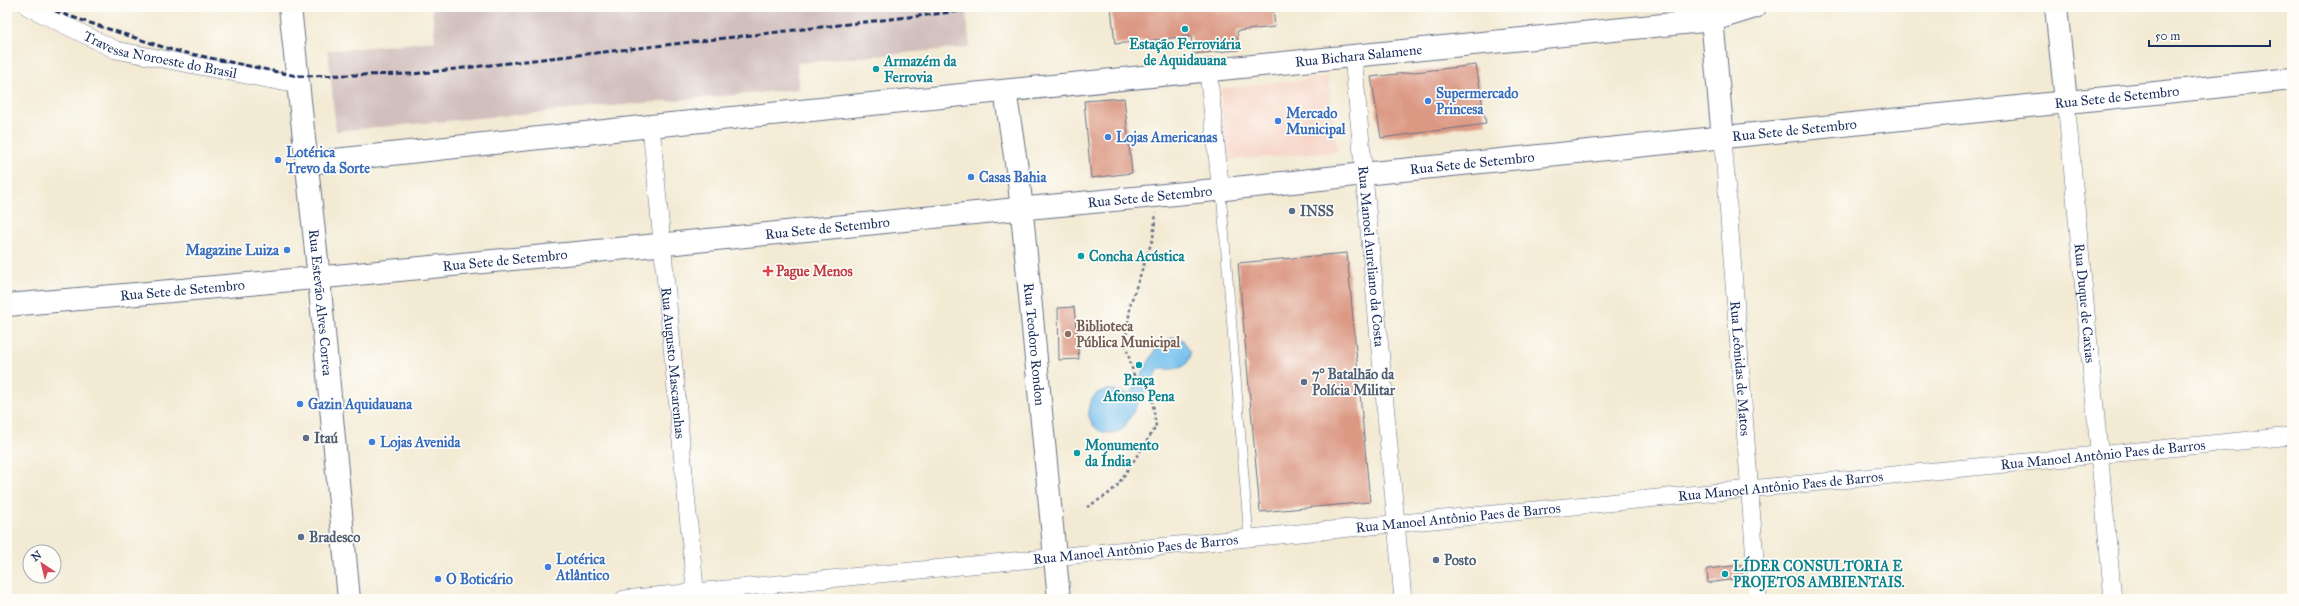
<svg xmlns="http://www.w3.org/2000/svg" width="2299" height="606" viewBox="0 0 2299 606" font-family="'IM FELL Great Primer',serif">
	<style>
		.built { fill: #f6d2c3 }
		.industrial { fill: #d1bfbd }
		.water { fill: #75bfee; stroke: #4877a6 }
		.building { fill: #db9883 }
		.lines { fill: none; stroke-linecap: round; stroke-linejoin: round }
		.lane-casing { stroke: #677087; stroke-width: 10 }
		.street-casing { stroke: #677087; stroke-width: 18 }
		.secondary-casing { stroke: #677087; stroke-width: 24 }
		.path { stroke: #677087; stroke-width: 2.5; stroke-dasharray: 3 3; stroke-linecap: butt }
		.lane { stroke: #fff; stroke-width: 9 }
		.street { stroke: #fff; stroke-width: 17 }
		.secondary { stroke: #fff; stroke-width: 22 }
		.rail { stroke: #1b2f5e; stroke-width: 3; stroke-dasharray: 6 3; stroke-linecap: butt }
		.culture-dot { fill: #0f9aa8; stroke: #fdfcf7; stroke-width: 1.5 }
		.shop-dot { fill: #3f7fe0; stroke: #fdfcf7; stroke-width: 1.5 }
		.service-dot { fill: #5c6f8a; stroke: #fdfcf7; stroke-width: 1.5 }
		.health-dot { fill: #e0444e; stroke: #fdfcf7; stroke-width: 1.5 }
		.education-dot { fill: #8d6e63; stroke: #fdfcf7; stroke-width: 1.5 }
		.labels { text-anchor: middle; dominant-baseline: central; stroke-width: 3.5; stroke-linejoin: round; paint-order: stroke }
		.culture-label { font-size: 14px; font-weight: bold; fill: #0d838f; stroke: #fdfcf7; text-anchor: start }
		.street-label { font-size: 14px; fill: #1b2f5e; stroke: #fdfcf7 }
		.shop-label { font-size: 14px; font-weight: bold; fill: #366cbe; stroke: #fdfcf7; text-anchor: start }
		.service-label { font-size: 14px; font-weight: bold; fill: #4e5e75; stroke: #fdfcf7; text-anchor: start }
		.health-label { font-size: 14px; font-weight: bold; fill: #be3a42; stroke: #fdfcf7; text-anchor: start }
		.education-label { font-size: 14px; font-weight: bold; fill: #785e54; stroke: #fdfcf7; text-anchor: start }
	</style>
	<rect width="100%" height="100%" fill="#fdfcf7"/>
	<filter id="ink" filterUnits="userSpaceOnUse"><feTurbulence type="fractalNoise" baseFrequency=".025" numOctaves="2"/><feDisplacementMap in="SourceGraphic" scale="8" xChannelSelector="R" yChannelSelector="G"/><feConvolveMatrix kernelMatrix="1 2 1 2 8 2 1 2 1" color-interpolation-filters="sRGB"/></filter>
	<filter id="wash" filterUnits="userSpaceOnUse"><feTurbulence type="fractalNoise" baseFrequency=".012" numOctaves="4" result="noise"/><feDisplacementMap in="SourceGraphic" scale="16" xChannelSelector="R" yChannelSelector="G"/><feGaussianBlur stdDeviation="0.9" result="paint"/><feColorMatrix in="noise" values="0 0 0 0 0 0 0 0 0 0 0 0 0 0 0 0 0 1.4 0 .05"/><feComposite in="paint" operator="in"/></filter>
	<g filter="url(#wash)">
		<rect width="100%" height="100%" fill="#f3ead3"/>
		<!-- built -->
		<polygon class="built" points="1328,77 1337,152 1227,160 1220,89"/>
		<!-- industrial -->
		<polygon class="industrial" points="432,7 524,8 1002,7 966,10 970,47 797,63 799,89 336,131 328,51 435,41"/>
		<!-- water -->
		<path class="water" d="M1175,337L1183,340L1190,352C1190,371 1174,369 1160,369L1157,372L1123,429C1086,448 1075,391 1109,390C1116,389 1121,393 1127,394L1132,392L1159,343Z"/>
		<g id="blocks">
			<!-- building -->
			<g class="building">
				<polygon points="1111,7 1273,7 1275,27 1237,31 1239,50 1193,54 1191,36 1115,44"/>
				<polygon points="1476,65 1486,124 1381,138 1371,77"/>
				<polygon points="1124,98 1132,173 1091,178 1084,101"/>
				<polygon points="1347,253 1370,502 1260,512 1238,263"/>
				<polygon points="1074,307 1079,359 1059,360 1058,308"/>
				<polygon points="1741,565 1743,578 1708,583 1707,569"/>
			</g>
		</g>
	</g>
	<g filter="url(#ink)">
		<use href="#blocks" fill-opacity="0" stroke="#677087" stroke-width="1"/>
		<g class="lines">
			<!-- lane casing -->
			<g class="lane-casing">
				<polyline id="lane" points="1221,192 1249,538"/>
			</g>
			<!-- street casing -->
			<g class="street-casing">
				<g id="street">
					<path id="s1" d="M28,7L116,50L298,85"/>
					<path id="s2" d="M1353,56L1403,599"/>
					<polyline points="1208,70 1221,192"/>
					<path id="s3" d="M2066,101L2113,599"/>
					<path id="s4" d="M651,126L696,599"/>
					<path id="s5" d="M1723,139L1758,599"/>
					<path id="s6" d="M624,599L2292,436"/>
				</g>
			</g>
			<!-- secondary casing -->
			<g class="secondary-casing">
				<g id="secondary">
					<path id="s7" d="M290,7L319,279L349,599"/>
					<polyline points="1711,7 1723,139"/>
					<polyline points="2056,7 2066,101"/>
					<path id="s8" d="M1005,91L1019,182L1059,599"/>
					<path id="s9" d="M307,163L651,126L1713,20L1755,7"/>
					<path id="s10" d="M7,305C310,280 612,250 914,219C1064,204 1214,192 1363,174L2292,79"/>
				</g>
			</g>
			<!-- path -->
			<polyline class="path" points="1087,507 1107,495 1117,486 1156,427 1151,389 1135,379 1125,343 1131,302 1153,238 1156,213"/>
			<!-- lane -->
			<use href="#lane" class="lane"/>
			<!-- street -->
			<use href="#street" class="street"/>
			<!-- secondary -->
			<use href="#secondary" class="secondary"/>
			<!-- rail -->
			<polyline class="rail" points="47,7 60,13 172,50 297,76 412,74 996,7"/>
		</g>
	</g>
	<!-- markers -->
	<g class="culture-dot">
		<circle cx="1185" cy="29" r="4"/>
		<circle cx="876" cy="69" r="4"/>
		<circle cx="1081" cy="256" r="4"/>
		<circle cx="1139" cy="365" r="4"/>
		<circle cx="1077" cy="453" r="4"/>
		<circle cx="1725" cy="574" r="4"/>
	</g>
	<g class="shop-dot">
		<circle cx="1428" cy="101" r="4"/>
		<circle cx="1278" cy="121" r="4"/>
		<circle cx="1108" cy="137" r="4"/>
		<circle cx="278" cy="160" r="4"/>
		<circle cx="971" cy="177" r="4"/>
		<circle cx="287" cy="250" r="4"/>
		<circle cx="300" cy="404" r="4"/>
		<circle cx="372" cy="442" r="4"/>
		<circle cx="548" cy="567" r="4"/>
		<circle cx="438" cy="579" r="4"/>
	</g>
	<g class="service-dot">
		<circle cx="1292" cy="211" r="4"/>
		<circle cx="1304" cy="382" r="4"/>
		<circle cx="306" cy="438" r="4"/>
		<circle cx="301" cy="537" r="4"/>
		<circle cx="1436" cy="560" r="4"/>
	</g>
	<path class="health-dot" d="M766 265h4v4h4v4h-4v4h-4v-4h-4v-4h4z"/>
	<circle class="education-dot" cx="1068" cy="334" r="4"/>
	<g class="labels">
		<!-- culture labels -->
		<g class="culture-label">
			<text x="1185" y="44" text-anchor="middle">Estação Ferroviária<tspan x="1185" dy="16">de Aquidauana</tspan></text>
			<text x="884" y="61">Armazém da<tspan x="884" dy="16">Ferrovia</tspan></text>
			<text x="1089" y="256">Concha Acústica</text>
			<text x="1139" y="380" text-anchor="middle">Praça<tspan x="1139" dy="16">Afonso Pena</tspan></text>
			<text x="1085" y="445">Monumento<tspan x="1085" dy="16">da Índia</tspan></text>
			<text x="1733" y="566">LÍDER CONSULTORIA E<tspan x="1733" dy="16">PROJETOS AMBIENTAIS.</tspan></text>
		</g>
		<!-- street labels -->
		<g class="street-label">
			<text stroke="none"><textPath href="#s1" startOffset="142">Travessa Noroeste do Brasil</textPath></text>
			<text stroke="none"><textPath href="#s9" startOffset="1057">Rua Bichara Salamene</textPath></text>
			<text stroke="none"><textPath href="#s10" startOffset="2120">Rua Sete de Setembro</textPath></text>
			<text stroke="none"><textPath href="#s10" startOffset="1796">Rua Sete de Setembro</textPath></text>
			<text stroke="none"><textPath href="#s10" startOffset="1472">Rua Sete de Setembro</textPath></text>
			<text stroke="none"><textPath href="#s10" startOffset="1148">Rua Sete de Setembro</textPath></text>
			<text stroke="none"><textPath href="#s10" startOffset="824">Rua Sete de Setembro</textPath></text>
			<text stroke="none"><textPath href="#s2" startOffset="201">Rua Manoel Aureliano da Costa</textPath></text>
			<text stroke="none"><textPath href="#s10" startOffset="500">Rua Sete de Setembro</textPath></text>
			<text stroke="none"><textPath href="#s10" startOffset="176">Rua Sete de Setembro</textPath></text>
			<text stroke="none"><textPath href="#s7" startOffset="297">Rua Estevão Alves Correa</textPath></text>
			<text stroke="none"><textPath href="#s3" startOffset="203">Rua Duque de Caxias</textPath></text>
			<text stroke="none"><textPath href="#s8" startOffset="255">Rua Teodoro Rondon</textPath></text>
			<text stroke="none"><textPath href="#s4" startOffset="238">Rua Augusto Mascarenhas</textPath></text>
			<text stroke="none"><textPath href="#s5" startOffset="230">Rua Leônidas de Matos</textPath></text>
			<text stroke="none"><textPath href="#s6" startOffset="1486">Rua Manoel Antônio Paes de Barros</textPath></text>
			<text stroke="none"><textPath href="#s6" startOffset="1162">Rua Manoel Antônio Paes de Barros</textPath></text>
			<text stroke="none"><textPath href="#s6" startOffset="838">Rua Manoel Antônio Paes de Barros</textPath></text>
			<text stroke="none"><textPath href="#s6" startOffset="514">Rua Manoel Antônio Paes de Barros</textPath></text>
		</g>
		<!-- shop labels -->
		<g class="shop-label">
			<text x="1436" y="93">Supermercado<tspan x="1436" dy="16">Princesa</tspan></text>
			<text x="1286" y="113">Mercado<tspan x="1286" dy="16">Municipal</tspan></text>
			<text x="1116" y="137">Lojas Americanas</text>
			<text x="286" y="152">Lotérica<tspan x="286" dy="16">Trevo da Sorte</tspan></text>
			<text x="979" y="177">Casas Bahia</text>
			<text x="279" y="250" text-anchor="end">Magazine Luiza</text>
			<text x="308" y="404">Gazin Aquidauana</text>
			<text x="380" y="442">Lojas Avenida</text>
			<text x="556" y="559">Lotérica<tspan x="556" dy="16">Atlântico</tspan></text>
			<text x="446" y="579">O Boticário</text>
		</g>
		<!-- service labels -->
		<g class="service-label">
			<text x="1300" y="211">INSS</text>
			<text x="1312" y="374">7° Batalhão da<tspan x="1312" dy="16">Polícia Militar</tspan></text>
			<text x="314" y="438">Itaú</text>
			<text x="309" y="537">Bradesco</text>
			<text x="1444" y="560">Posto</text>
		</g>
		<!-- health labels -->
		<g class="health-label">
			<text x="776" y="271">Pague Menos</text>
		</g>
		<!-- education labels -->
		<g class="education-label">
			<text x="1076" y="326">Biblioteca<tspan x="1076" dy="16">Pública Municipal</tspan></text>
		</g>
	</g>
	<!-- margin -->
	<rect width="2299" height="606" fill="none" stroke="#fdfcf7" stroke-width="24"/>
	<!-- north arrow -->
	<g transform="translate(42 564) rotate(325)"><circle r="19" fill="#fdfcf7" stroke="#a3aaba"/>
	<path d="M0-3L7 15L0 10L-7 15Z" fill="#d1495b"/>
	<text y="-6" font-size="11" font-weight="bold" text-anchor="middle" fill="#1b2f5e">N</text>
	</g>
	<!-- scale -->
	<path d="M2149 40v6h121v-6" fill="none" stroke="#1b2f5e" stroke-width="2"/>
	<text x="2155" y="40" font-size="12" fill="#1b2f5e" stroke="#fdfcf7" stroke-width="3" paint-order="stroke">50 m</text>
</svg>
